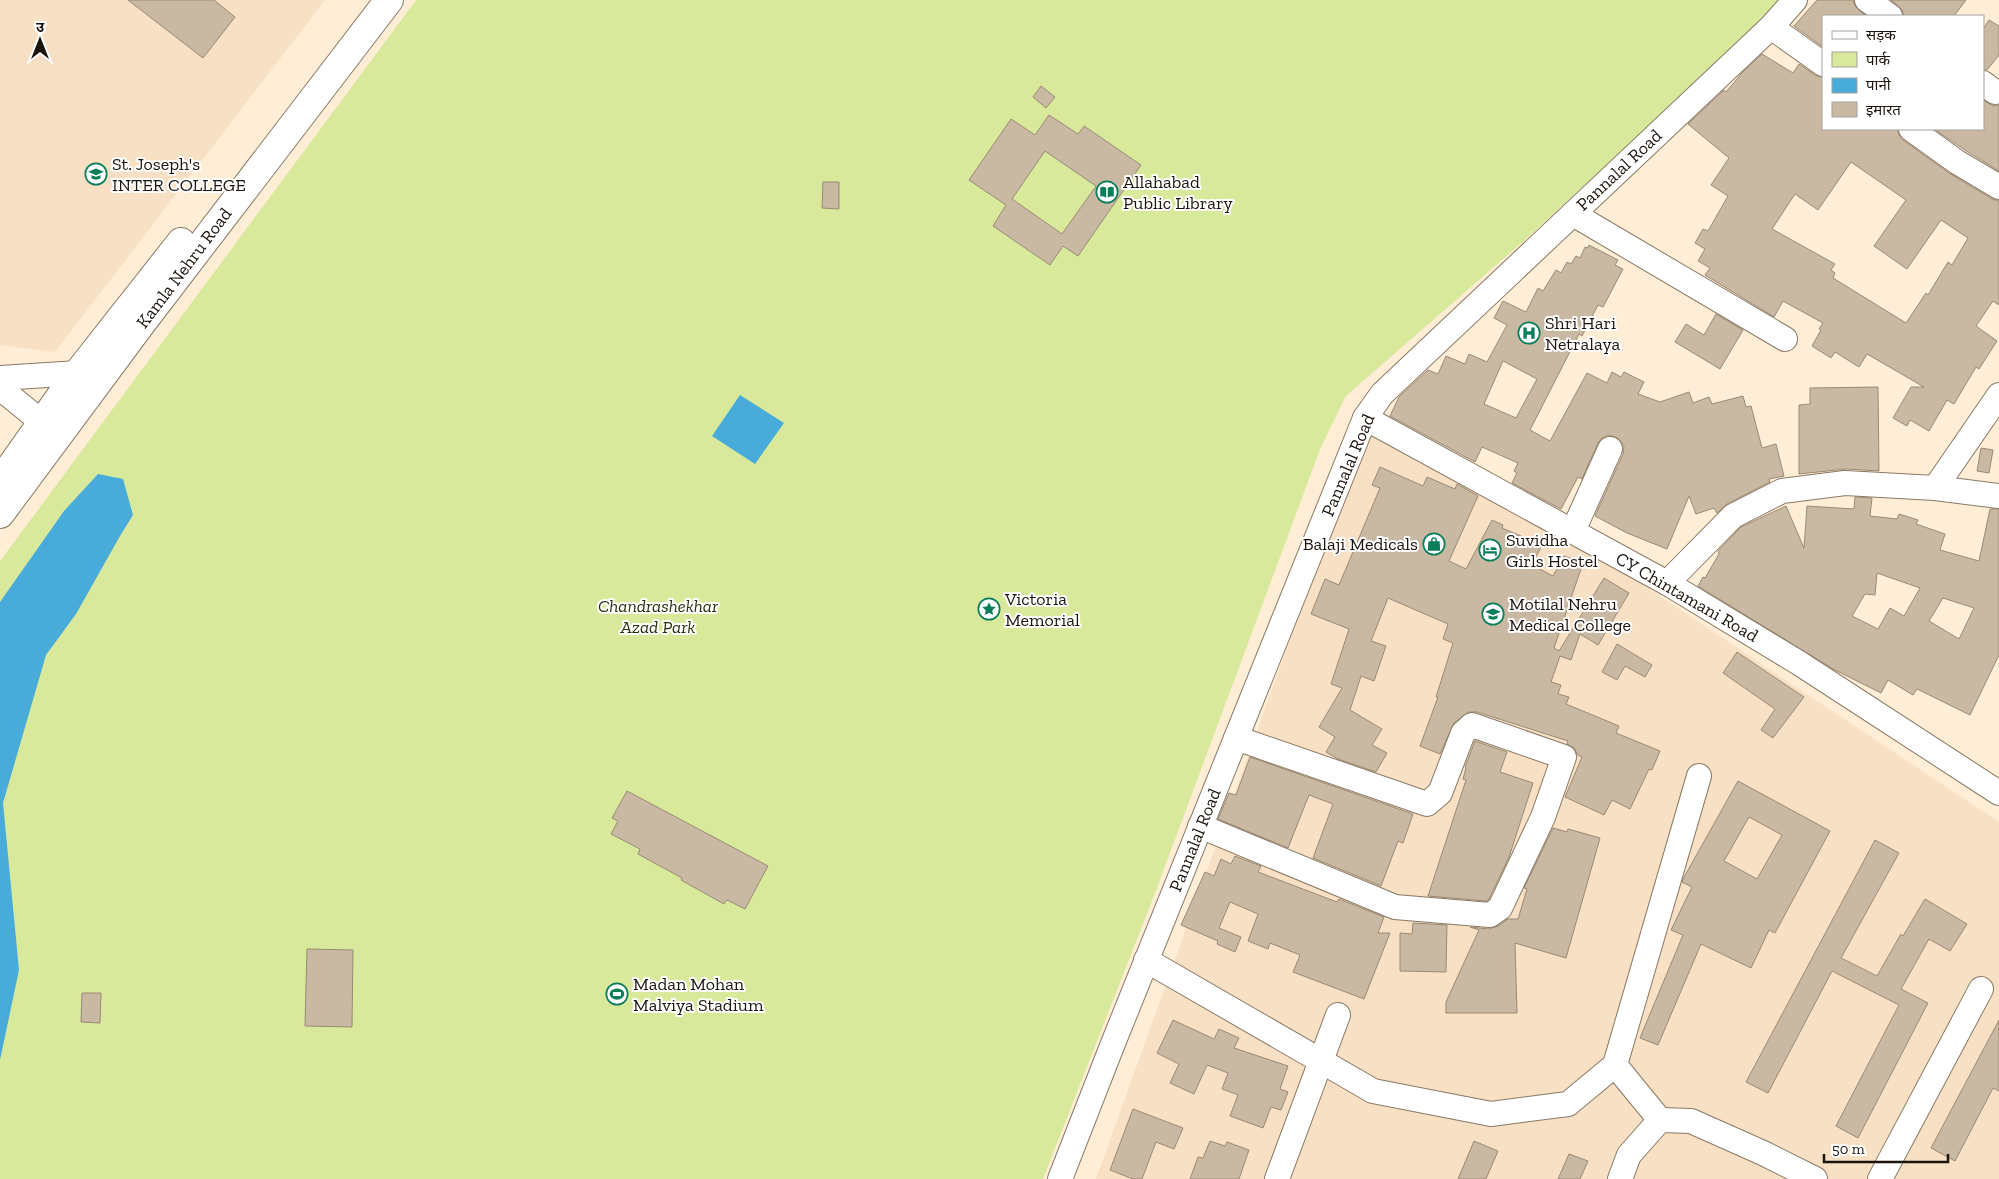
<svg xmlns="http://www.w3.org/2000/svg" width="1999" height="1179" viewBox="0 0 1999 1179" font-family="'Zilla Slab','Noto Sans Devanagari',serif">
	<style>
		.built { fill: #f7e0c3 }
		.green { fill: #d9e99c }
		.water { fill: #48abda }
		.building { fill: #c9b8a2; stroke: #9a8975; fill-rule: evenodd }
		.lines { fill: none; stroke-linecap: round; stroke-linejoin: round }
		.minor-casing { stroke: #897965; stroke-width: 26 }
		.major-casing { stroke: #897965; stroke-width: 30 }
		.minor { stroke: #fff; stroke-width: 24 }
		.major { stroke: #fff; stroke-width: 28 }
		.labels { text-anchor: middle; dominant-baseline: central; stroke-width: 4; stroke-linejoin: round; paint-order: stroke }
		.poi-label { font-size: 18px; fill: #1a140c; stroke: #fff; text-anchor: start }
		.street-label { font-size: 18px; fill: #1a140c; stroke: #fff }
		.park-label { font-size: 18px; font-style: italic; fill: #2a300a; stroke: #fff }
	</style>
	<rect width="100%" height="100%" fill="#ffedd6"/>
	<!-- built -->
	<g class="built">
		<polygon points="0,0 325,0 55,352 0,345"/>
		<polygon points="1374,406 1999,822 1999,1179 1096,1179"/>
	</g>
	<!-- green -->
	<polygon class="green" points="416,0 1786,0 1526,239 1346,396 1321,447 1154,896 1043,1179 0,1179 0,561"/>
	<!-- water -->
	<g class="water">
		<polygon points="740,395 784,423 755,464 712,436"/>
		<polygon points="98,474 123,479 133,515 120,536 76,614 46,655 3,803 19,970 0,1060 0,602 64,511"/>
	</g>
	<!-- building -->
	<g class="building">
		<polygon points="128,0 214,0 235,17 203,58"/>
		<polygon points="1817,0 1853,0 1855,6 1866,16 1823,16 1823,47 1794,26"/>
		<polygon points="1891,0 1966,0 1954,16 1904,16 1902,10"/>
		<polygon points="1989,20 1999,26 1999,55 1987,70 1983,70 1983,29"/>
		<path d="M1762,54L1793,73L1799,64L1815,75L1823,78V129H1897L1899,135L1903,140L1949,173L1992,199L1999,201V305L1993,301L1976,326L1997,341L1979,369L1976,367L1954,404L1947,400L1929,431L1910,420L1907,426L1893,418L1911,387H1924L1867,354L1859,367L1835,352L1831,358L1812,346L1821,330L1819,329L1823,323L1783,301L1774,317L1705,275L1710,268L1698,261L1705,249L1695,243L1703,229L1708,231L1728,196L1711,185L1729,158L1688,124L1724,90L1726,92L1742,73ZM1851,162L1906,200L1874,246L1907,269L1941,220L1968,238L1952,265L1948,262L1928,295L1926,293L1906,323L1833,278L1835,273L1831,270L1835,264L1772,229L1795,194L1818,210Z"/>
		<polygon points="1041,86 1055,97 1046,108 1033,97"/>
		<polygon points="1983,100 1993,106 1999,105 1999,171 1965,150 1934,129 1983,129"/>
		<path d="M1049,115L1078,134L1084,126L1141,165L1078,256L1063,246L1050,265L993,226L1006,205L969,180L1011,119L1035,135ZM1045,151L1096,186L1062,234L1012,199Z"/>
		<polygon points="823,182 839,182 839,209 822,208"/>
		<path d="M1589,245L1618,260L1615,265L1623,269L1603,307L1598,305L1582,336L1579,334L1530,430L1550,441L1587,373L1607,383L1612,372L1621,377L1624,372L1644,382L1638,394L1660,402L1689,392L1693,403L1709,397L1712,404L1743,396L1746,407L1751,406L1762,448L1776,444L1784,476L1769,479L1770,482L1727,504L1717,513L1714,508L1696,514L1689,496L1667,549L1627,533L1595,516L1623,454L1624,447L1621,441L1616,437L1608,435L1602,438L1598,443L1582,479L1578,477L1561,509L1512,483L1517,473L1514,471L1518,463L1482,447L1475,462L1390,416L1399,397L1428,370L1438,374L1446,356L1465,364L1469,354L1487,362L1507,325L1494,318L1503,301L1526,312L1538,288L1543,291L1556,270L1561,273L1567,262L1571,264L1576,256L1580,258L1585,247L1588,248ZM1503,361L1537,379L1516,418L1484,404Z"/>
		<polygon points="1716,314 1743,330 1720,369 1675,342 1686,324 1704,335"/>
		<polygon points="1878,387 1879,471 1846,469 1799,474 1799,405 1810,404 1810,388"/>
		<polygon points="1981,448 1993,450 1989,473 1977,471"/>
		<polygon points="1380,467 1423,486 1427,477 1455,489 1457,484 1478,496 1449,561 1466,569 1492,520 1503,525 1502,528 1542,545 1532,565 1553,576 1564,556 1583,563 1554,648 1559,651 1604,578 1629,593 1598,645 1580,634 1571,660 1560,656 1551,682 1561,685 1558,694 1569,697 1566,704 1619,726 1616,733 1660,751 1652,770 1649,769 1630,809 1612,800 1604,815 1565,797 1582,757 1578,755 1574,748 1567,744 1568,741 1477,712 1469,712 1454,723 1440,754 1420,746 1438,697 1436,697 1453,643 1443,639 1448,624 1388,598 1371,641 1386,646 1374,681 1361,676 1350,710 1382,729 1372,745 1387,753 1376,772 1338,759 1326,752 1335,737 1319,727 1342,688 1331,684 1349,629 1311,614 1325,579 1339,585 1380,488 1372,485"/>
		<path d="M1855,497L1872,498L1870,516L1897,519L1899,514L1918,520L1916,524L1945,534L1940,550L1979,561L1990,509H1999V655L1970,715L1917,689L1913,695L1888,680L1881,693L1833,669L1698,586L1703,577L1705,578L1719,554L1718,551L1741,527L1786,506L1804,548L1807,506L1854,509ZM1877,573L1920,588L1904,616L1890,608L1878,629L1852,616L1865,594L1875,595ZM1943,598L1974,608L1959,639L1929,621Z"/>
		<polygon points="1617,644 1652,665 1645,677 1625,666 1617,680 1602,672"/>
		<polygon points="1737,652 1804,697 1773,738 1761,730 1775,709 1723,673"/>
		<polygon points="1475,741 1507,752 1500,772 1533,783 1509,857 1489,899 1486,901 1428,896 1466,780 1463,779 1466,768 1465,767"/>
		<polygon points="1250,757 1413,814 1403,843 1398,841 1381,886 1313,858 1333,804 1309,795 1288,848 1218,819 1229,793 1236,795"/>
		<path d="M1738,781L1830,831L1775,933L1769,930L1751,968L1701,944L1658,1045L1640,1038L1683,935L1671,930L1692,887L1682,882L1683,879ZM1749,817L1782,835L1757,879L1724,861Z"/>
		<polygon points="627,791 768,866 745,909 727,900 724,904 681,880 682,878 638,854 640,849 611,834 618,821 612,818"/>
		<polygon points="1553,828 1567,832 1568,829 1600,838 1566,958 1515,943 1517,1013 1446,1013 1446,1002 1479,930 1470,927 1489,929 1498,926 1508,919 1518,919 1527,889 1524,888"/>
		<polygon points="1875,840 1899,853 1841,958 1877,976 1901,934 1903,936 1925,899 1967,924 1950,951 1929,939 1901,989 1928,1003 1858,1138 1836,1126 1899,1005 1832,971 1768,1093 1746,1082"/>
		<polygon points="1235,856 1261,866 1258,872 1337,902 1339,899 1384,917 1378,933 1390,933 1364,999 1293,972 1300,955 1270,943 1268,949 1248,941 1258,914 1230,902 1219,928 1241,937 1235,952 1217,944 1218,941 1181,925 1205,872 1214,876 1221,859 1231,864"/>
		<polygon points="1413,923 1447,925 1446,972 1400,971 1400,933 1412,934"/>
		<polygon points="307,949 353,950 352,1027 305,1026"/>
		<polygon points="82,993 101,993 100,1023 81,1022"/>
		<polygon points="1173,1020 1214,1039 1219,1029 1239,1038 1234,1048 1288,1066 1280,1089 1288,1092 1281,1110 1271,1107 1263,1128 1230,1116 1238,1095 1222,1089 1228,1073 1207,1065 1194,1094 1170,1083 1179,1064 1157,1053"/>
		<polygon points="1999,1020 1999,1091 1993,1088 1955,1161 1931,1148"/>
		<polygon points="1133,1109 1183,1128 1174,1149 1156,1142 1142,1179 1133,1179 1110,1170"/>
		<polygon points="1210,1141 1225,1146 1227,1142 1249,1150 1239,1179 1190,1179 1198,1157 1203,1158"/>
		<polygon points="1474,1141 1498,1151 1486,1179 1458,1179"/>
		<polygon points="1569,1154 1588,1161 1580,1179 1558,1179"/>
	</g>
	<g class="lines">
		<!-- minor casing -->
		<g class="minor-casing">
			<g id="minor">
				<polyline points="1867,0 1890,16"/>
				<polyline points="1771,27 1823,64"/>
				<polyline points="1983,83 1995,92"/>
				<polyline points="1911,129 1957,162 1999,187"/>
				<polyline points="1573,214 1785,339"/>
				<polyline points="0,378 78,373"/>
				<polyline points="0,388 43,423 59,432"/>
				<polyline points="1365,418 1667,583 1799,663 1999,793"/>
				<polyline points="1935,488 1999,395"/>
				<polyline points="1573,531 1610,449"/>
				<polyline points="1667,583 1733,516 1782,491 1845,483 1935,488 1999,496"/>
				<polyline points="1200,826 1395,907 1490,915 1500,908 1543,817 1564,757 1472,725 1463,733 1440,793 1427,804 1236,738"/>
				<polyline points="1146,960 1373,1091 1491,1114 1568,1104 1615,1065"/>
				<polyline points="1660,1120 1615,1065 1699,776"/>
				<polyline points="1060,1179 1112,1046 1365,418 1382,394 1771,27 1795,0"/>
				<polyline points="1277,1179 1338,1015"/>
				<polyline points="1620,1179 1629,1155 1660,1120 1691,1121 1763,1153 1815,1179"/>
				<polyline points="1880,1179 1981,989"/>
			</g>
		</g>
		<!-- major casing -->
		<g class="major-casing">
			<g id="major">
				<polyline points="0,482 70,383 181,242"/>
				<polyline points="0,514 141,324 389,0"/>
			</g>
		</g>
		<!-- minor -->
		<use href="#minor" class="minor"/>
		<!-- major -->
		<use href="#major" class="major"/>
	</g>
	<!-- icons -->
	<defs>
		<g id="school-ring" transform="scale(1.125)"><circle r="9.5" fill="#fff" stroke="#0a7d5a" stroke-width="1.5"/><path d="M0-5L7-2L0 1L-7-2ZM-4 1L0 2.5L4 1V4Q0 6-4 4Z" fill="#0a7d5a"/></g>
		<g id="library-ring" transform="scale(1.125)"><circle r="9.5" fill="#fff" stroke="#0a7d5a" stroke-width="1.5"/><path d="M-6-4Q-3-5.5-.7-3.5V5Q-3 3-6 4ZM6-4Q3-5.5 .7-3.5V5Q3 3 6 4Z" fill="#0a7d5a"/></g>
		<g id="hospital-ring" transform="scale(1.125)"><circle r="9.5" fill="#fff" stroke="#0a7d5a" stroke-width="1.5"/><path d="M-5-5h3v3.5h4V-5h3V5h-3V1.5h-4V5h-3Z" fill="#0a7d5a"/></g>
		<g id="shop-ring" transform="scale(1.125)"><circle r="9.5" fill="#fff" stroke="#0a7d5a" stroke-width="1.5"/><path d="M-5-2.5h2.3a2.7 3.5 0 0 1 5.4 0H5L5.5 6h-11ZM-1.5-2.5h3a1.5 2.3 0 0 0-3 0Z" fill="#0a7d5a"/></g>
		<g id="hotel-ring" transform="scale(1.125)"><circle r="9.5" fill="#fff" stroke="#0a7d5a" stroke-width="1.5"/><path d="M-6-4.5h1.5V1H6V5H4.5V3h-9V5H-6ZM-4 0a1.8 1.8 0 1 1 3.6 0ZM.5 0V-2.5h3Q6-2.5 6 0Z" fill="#0a7d5a"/></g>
		<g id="sight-ring" transform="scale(1.125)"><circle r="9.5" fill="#fff" stroke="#0a7d5a" stroke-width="1.5"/><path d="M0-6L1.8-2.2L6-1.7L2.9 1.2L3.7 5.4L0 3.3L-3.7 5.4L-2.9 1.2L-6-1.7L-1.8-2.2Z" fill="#0a7d5a"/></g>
		<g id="university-ring" transform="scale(1.125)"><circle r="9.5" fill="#fff" stroke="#0a7d5a" stroke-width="1.5"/><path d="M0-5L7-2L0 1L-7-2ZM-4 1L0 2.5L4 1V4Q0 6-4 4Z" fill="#0a7d5a"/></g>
		<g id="stadium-ring" transform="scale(1.125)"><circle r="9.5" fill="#fff" stroke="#0a7d5a" stroke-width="1.5"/><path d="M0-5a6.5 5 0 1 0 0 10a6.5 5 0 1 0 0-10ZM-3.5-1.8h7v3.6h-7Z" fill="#0a7d5a"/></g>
	</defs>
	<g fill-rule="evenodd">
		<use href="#school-ring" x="96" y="174"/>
		<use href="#library-ring" x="1107" y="192"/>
		<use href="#hospital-ring" x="1529" y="333"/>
		<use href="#shop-ring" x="1434" y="544"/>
		<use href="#hotel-ring" x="1490" y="550"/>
		<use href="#sight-ring" x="989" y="609"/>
		<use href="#university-ring" x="1493" y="614"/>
		<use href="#stadium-ring" x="617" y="994"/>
	</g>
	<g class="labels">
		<!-- poi labels -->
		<g class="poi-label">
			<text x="112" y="164">St. Joseph's<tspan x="112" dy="21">INTER COLLEGE</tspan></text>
			<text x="1123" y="182">Allahabad<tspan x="1123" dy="21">Public Library</tspan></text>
			<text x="1545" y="323">Shri Hari<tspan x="1545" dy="21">Netralaya</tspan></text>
			<text x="1506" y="540">Suvidha<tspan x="1506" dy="21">Girls Hostel</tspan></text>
			<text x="1418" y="544" text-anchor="end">Balaji Medicals</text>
			<text x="1005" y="599">Victoria<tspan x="1005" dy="21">Memorial</tspan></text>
			<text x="1509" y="604">Motilal Nehru<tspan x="1509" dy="21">Medical College</tspan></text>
			<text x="633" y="984">Madan Mohan<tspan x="633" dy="21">Malviya Stadium</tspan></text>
		</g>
		<!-- street labels -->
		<g class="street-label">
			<text transform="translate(1619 170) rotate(-43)">Pannalal Road</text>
			<text transform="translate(184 268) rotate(-53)">Kamla Nehru Road</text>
			<text transform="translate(1348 465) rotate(-67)">Pannalal Road</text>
			<text transform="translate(1687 597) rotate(30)">CY Chintamani Road</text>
			<text transform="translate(1195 840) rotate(-68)">Pannalal Road</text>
		</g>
		<!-- park labels -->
		<g class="park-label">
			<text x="658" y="606">Chandrashekhar<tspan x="658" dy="21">Azad Park</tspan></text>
		</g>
	</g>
	<!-- legend -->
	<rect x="1822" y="15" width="162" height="115" fill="#ffffff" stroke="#a3a19e"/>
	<rect x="1832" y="31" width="25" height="8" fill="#ffffff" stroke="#a3a19e"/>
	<text x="1866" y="40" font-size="15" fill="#1a140c">सड़क</text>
	<rect x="1832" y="52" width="25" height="15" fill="#d9e99c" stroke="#a3a19e"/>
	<text x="1866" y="65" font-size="15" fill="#1a140c">पार्क</text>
	<rect x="1832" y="78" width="25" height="15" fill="#48abda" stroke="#a3a19e"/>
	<text x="1866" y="90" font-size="15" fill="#1a140c">पानी</text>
	<rect x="1832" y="102" width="25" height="15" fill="#c9b8a2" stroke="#a3a19e"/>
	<text x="1866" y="115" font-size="15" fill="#1a140c">इमारत</text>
	<!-- north arrow -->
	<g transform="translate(40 40)" stroke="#ffffff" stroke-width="4" paint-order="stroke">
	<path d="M0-4L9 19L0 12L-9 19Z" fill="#1a140c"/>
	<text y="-8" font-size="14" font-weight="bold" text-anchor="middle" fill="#1a140c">उ</text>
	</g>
	<!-- scale -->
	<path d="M1824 1154v8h124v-8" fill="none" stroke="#1a140c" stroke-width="2.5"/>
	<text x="1832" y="1154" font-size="15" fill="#1a140c" stroke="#ffffff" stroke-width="4" paint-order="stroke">50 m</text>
</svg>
